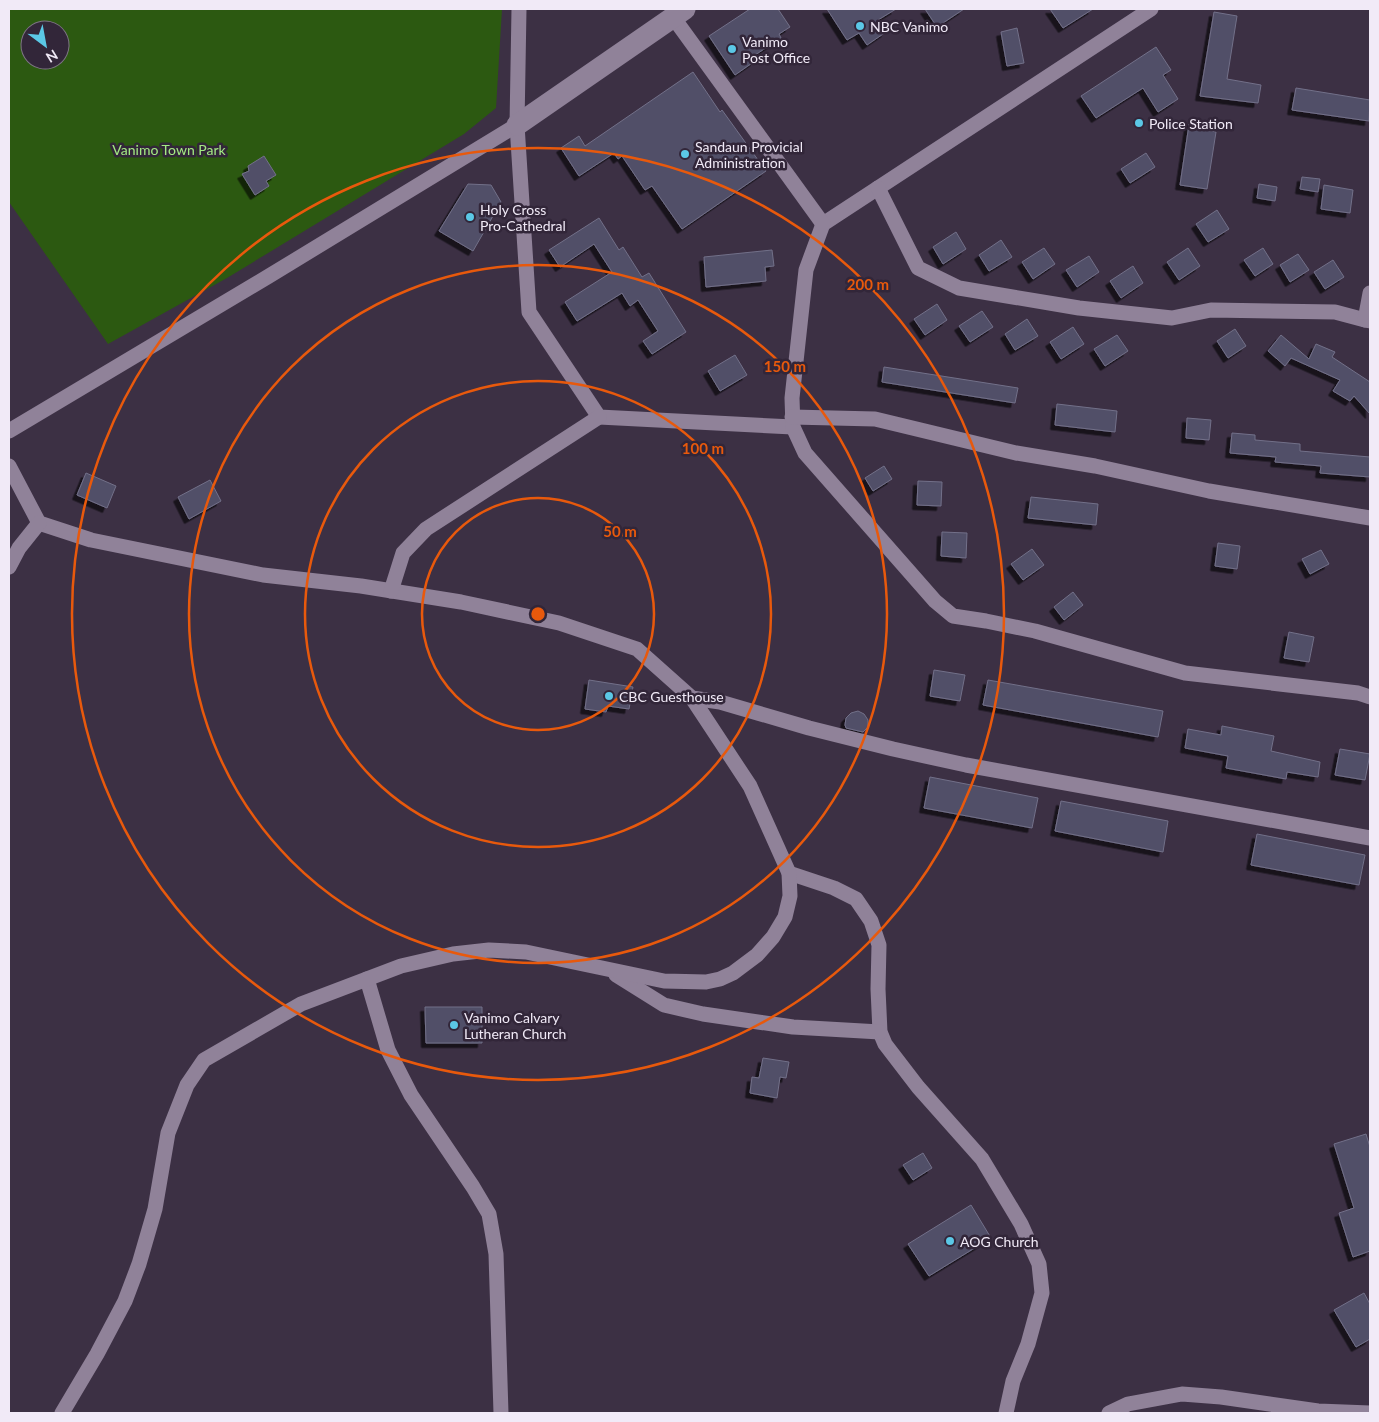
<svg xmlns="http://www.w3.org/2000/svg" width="1379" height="1422" viewBox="0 0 1379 1422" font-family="Lato,sans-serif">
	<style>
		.green { fill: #2c5911; fill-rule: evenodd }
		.building { fill: #514f67; stroke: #727089; filter: url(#shadow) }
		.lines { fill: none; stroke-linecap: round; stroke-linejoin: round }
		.street { stroke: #908299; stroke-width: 15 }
		.secondary { stroke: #908299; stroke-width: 21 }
		.ring { fill: none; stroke: #e8590c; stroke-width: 2.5 }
		.poi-dot { fill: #5bc8e6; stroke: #322639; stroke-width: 2 }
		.labels { text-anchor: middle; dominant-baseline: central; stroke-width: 5; stroke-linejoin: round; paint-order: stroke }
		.poi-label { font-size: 14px; fill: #f1eaf7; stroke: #322639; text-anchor: start }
		.park-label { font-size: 14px; fill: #a3e983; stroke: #322639 }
		.centre { fill: #e8590c; stroke: #322639; stroke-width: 2.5 }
		.ring-label { font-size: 15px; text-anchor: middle; font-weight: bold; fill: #e8590c; stroke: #322639; stroke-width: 5; stroke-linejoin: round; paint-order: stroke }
	</style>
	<defs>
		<filter id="shadow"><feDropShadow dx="-4.5" dy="4.5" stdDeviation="0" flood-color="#0009"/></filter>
	</defs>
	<rect width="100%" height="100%" fill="#3c3044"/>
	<!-- green -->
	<path class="green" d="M9,9H502L496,108L464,134L227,278L108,344L9,202ZM30,30H60V60H30Z"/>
	<!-- building -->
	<g class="building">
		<polygon points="750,9 778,9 790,27 779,34 781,38 752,57 755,61 735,75 709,36"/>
		<polygon points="827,9 896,9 878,20 886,32 867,45 859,33 847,40"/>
		<polygon points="925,9 964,9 937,27"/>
		<polygon points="1050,9 1093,9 1063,28"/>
		<polygon points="1214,12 1237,16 1227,79 1261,85 1258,103 1200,96"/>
		<polygon points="1017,28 1024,63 1007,66 1001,32"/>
		<polygon points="1156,47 1171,70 1163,75 1178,99 1158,112 1143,88 1096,118 1081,96"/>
		<polygon points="693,72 720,112 722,110 766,171 682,229 652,186 645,190 622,156 618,159 614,153 579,176 561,148 579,136 585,146"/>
		<polygon points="1296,88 1370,100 1369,121 1292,110"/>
		<polygon points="1190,118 1197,128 1216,132 1207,189 1180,185"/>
		<polygon points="1146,153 1155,167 1130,183 1121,169"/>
		<polygon points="264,156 276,175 266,181 269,186 255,195 242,174 249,171 248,166"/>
		<polygon points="1302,177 1320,179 1318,192 1300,189"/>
		<polygon points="468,184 491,185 501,202 473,251 439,231"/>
		<polygon points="1259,184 1277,187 1275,201 1257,198"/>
		<polygon points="1324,185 1353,190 1350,213 1321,209"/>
		<polygon points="1217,210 1229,229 1208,242 1196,224"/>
		<polygon points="599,218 619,250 623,247 642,277 649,273 686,332 652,354 643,341 658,331 638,300 630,306 622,293 577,321 565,302 612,272 594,244 560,267 549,250"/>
		<polygon points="956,232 966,249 943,264 933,247"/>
		<polygon points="1001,240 1012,257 989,271 979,255"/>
		<polygon points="1044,248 1055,264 1033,279 1022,262"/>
		<polygon points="1188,248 1200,266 1179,280 1167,262"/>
		<polygon points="1263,248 1273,264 1255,276 1244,260"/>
		<polygon points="772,250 774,266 765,267 766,281 706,287 704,257"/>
		<polygon points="1298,254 1309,270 1290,282 1280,265"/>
		<polygon points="1089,256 1099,272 1077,287 1066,270"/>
		<polygon points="1333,260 1344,277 1325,289 1314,272"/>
		<polygon points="1133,266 1143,283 1121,298 1110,281"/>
		<polygon points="937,304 947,320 925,335 914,319"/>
		<polygon points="982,311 993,327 970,342 959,326"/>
		<polygon points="1027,319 1038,336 1015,350 1005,334"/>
		<polygon points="1073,327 1084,344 1061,359 1050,342"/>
		<polygon points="1235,329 1246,346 1228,358 1217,341"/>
		<polygon points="1117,335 1128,351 1105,366 1094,349"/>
		<polygon points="1281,335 1309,359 1316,344 1335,352 1332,357 1370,382 1370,414 1354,396 1350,401 1333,391 1340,380 1291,358 1285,366 1268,351"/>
		<polygon points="735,355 747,375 720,391 708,371"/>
		<polygon points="884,367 1018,388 1015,403 882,382"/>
		<polygon points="1057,404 1117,411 1115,432 1055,425"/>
		<polygon points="1187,418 1211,420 1209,440 1186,438"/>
		<polygon points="1232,433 1255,435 1255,440 1300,444 1300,451 1370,457 1370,477 1320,473 1321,466 1275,462 1276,457 1230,453"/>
		<polygon points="884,466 892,479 873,491 865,478"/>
		<polygon points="86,473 116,486 107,508 77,495"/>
		<polygon points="210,480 221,501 189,519 178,497"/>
		<polygon points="918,481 942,482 941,506 917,505"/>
		<polygon points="1031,497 1098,504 1096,525 1028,518"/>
		<polygon points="942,532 967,533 966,558 941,556"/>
		<polygon points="1218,543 1240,546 1237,569 1215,566"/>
		<polygon points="1032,549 1044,565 1023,580 1011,564"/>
		<polygon points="1321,550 1329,564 1310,574 1302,559"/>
		<polygon points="1073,592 1083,605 1064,620 1054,607"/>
		<polygon points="1289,632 1314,637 1309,662 1284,658"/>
		<polygon points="934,670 965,675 960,701 930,696"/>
		<polygon points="589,680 633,687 629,709 608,706 606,712 585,709"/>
		<polygon points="988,680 1163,711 1158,737 983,705"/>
		<polygon points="858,711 864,714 868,720 868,727 863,732 846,728 845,725 846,718 851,713"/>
		<polygon points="1222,726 1274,736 1271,751 1320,762 1318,777 1287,772 1286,779 1226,768 1228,756 1185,748 1188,729 1221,735"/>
		<polygon points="1340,749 1370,754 1365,780 1335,775"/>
		<polygon points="930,777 1038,798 1032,828 924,808"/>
		<polygon points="1061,801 1168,821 1163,852 1055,831"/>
		<polygon points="1257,834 1365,855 1359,885 1251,865"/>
		<polygon points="425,1007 482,1007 482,1043 426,1043"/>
		<polygon points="763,1058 789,1062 786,1078 780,1077 777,1098 750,1093 752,1077 759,1078"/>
		<polygon points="1366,1134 1370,1147 1370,1251 1353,1257 1339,1213 1354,1208 1334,1144"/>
		<polygon points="923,1153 932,1168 913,1180 903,1165"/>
		<polygon points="971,1205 991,1238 929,1276 908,1244"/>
		<polygon points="1364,1293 1370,1304 1370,1339 1356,1347 1334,1310"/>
	</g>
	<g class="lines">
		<!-- street -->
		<g class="street">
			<polyline points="519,9 517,125 529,312 599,417 793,427"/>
			<polyline points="1151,9 823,224 806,270 792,398 793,427 805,453 935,601 953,616 986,621 1035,631 1185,673 1358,693 1370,697"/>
			<polyline points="673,17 823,224"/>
			<polyline points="878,188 918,268 959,288 1079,308 1172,318 1211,310 1335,312 1365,320"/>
			<polyline points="1370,293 1365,320 1370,321"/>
			<polyline points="792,417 875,419 1016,453 1095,466 1209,491 1370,518"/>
			<polyline points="9,431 269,276 517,125"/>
			<polyline points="9,466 39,523 91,540 263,575 361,586 461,602 559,623 637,649 692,698 720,702 809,728 893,749 966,765 1370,838"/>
			<polyline points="9,567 19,548 39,523"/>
			<polyline points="391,591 403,553 426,529 599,417"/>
			<polyline points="789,873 834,888 856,899 871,921 879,945 878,989 880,1032 885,1044 918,1087 982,1159 1021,1224 1039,1264 1042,1293 1028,1344 1013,1381 1006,1413"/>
			<polyline points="616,975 664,1005 703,1014 793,1027 880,1032"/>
			<polyline points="367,979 388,1050 411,1095 473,1187 489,1214 496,1254 501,1413"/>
			<polyline points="62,1413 97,1354 125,1301 139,1264 155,1209 168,1133 187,1085 204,1060 301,1004 401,966 453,954 489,950 526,952 664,981 706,982 720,979 733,973 757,955 773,937 785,917 790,896 789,873 750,786 692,698"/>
			<polyline points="1109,1413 1128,1404 1182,1394 1221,1397 1318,1411 1370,1413"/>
		</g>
		<!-- secondary -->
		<polyline class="secondary" points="517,125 685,9"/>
	</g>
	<!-- distance rings -->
	<g class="ring">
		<circle cx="538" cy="614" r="116"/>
		<circle cx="538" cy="614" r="233"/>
		<circle cx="538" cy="614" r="349"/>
		<circle cx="538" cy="614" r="466"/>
	</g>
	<!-- markers -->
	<g class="poi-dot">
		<circle cx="860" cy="26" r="5"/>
		<circle cx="732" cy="49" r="5"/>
		<circle cx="1139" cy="123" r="5"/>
		<circle cx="685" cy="154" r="5"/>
		<circle cx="470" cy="217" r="5"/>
		<circle cx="609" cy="696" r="5"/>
		<circle cx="454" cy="1025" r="5"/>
		<circle cx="950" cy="1241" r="5"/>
	</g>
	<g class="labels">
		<!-- poi labels -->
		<g class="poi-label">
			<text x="870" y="26">NBC Vanimo</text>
			<text x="742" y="41">Vanimo<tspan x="742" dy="16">Post Office</tspan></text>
			<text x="1149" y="123">Police Station</text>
			<text x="695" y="146">Sandaun Provicial<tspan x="695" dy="16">Administration</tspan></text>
			<text x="480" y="209">Holy Cross<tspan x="480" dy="16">Pro-Cathedral</tspan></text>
			<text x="619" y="696">CBC Guesthouse</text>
			<text x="464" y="1017">Vanimo Calvary<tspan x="464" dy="16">Lutheran Church</tspan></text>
			<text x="960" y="1241">AOG Church</text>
		</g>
		<!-- park labels -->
		<g class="park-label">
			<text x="169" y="149">Vanimo Town Park</text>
		</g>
	</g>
	<circle cx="538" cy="614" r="8" class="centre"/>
	<g class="ring-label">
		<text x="868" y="290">200 m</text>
		<text x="785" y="372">150 m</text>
		<text x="703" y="454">100 m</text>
		<text x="620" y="537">50 m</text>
	</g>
	<!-- border -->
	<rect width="1379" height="1422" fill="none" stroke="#f1eaf7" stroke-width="20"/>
	<!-- north arrow -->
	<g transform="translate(45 45) rotate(148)"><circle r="24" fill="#322639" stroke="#7e7485"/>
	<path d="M0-4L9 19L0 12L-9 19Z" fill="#5bc8e6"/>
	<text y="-8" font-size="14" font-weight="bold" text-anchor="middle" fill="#f1eaf7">N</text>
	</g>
</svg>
